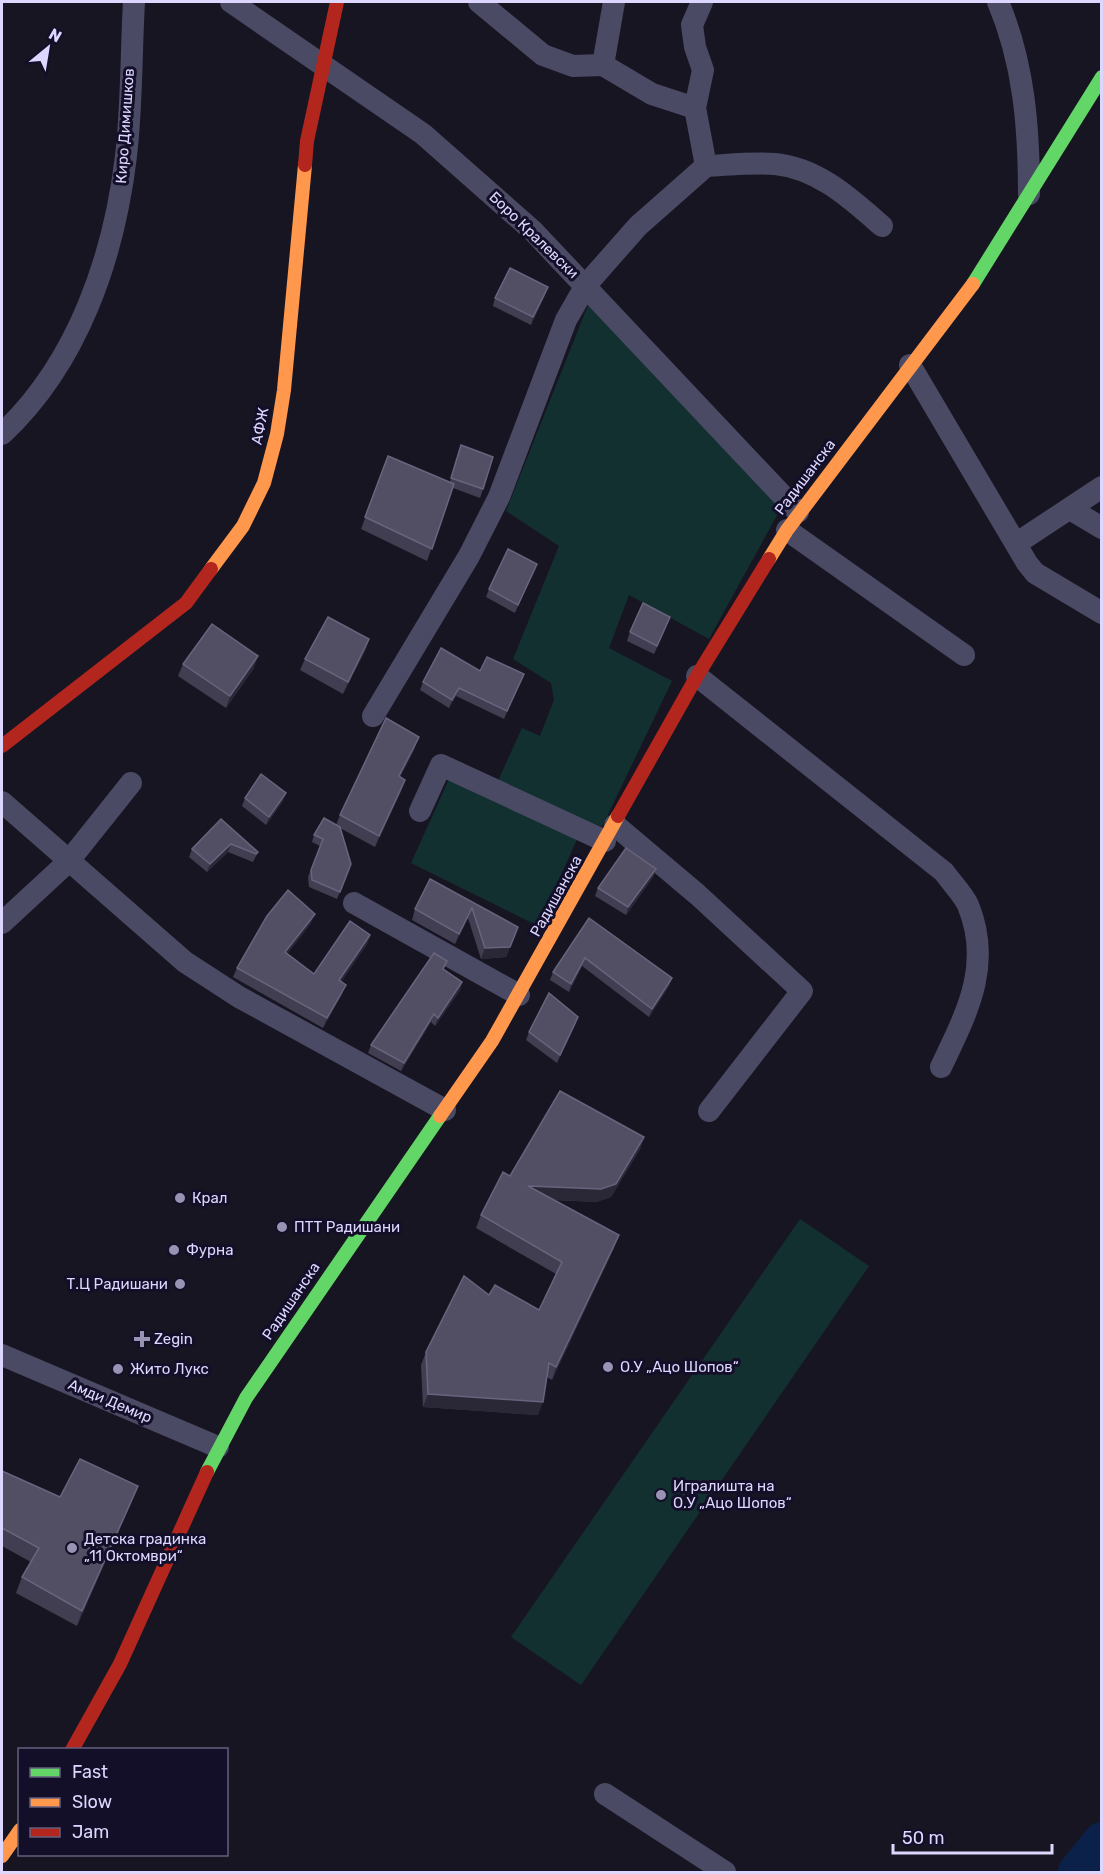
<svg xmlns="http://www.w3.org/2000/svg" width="1103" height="1874" viewBox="0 0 1103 1874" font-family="Rubik,sans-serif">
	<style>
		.green { fill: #133031 }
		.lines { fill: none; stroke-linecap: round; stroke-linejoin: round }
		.river { stroke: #0b2149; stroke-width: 38 }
		.street { stroke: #4b4a64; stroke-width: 22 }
		.fast { stroke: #63d668; stroke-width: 14 }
		.slow { stroke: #ff974d; stroke-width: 14 }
		.jam { stroke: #b3261e; stroke-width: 14 }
		.wall { fill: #423e52 }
		.shaded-wall { fill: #2a2737 }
		.building { fill: #524f65; stroke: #68647d; stroke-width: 1.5 }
		.poi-dot { fill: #9893b2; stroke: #140f29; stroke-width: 2 }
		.labels { text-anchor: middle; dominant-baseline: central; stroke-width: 6; stroke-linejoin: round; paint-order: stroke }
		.street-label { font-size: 15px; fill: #ddd7ff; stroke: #140f29 }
		.poi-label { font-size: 15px; fill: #ddd7ff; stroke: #140f29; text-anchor: start }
	</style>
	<rect width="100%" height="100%" fill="#181523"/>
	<!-- green -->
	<g class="green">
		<polygon points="588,305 781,508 709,639 629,595 609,648 672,681 602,827 497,783 522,728 540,736 554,700 551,683 513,659 559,546 506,511"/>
		<polygon points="450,777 579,835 538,926 411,863"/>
		<polygon points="800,1219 869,1266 581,1685 511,1637"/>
	</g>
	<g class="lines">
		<!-- river -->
		<polyline class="river" points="1077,1872 1102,1841"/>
		<!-- street -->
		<g class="street">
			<polyline points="231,2 423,134 533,231 798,512"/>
			<polyline points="479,2 543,55 573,66 603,65"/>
			<polyline points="614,2 603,65 652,94 695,108"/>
			<path d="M998,2C1024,63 1029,128 1029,194"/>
			<path d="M706,166C728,165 752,162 775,164C818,168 851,199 882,226"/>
			<polyline points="910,365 1027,563 1035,573 1102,613"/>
			<path d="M2,434C78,363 114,257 126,156C132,106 131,53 134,2"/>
			<polyline points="1070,509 1102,528"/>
			<polyline points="787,530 964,655"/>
			<polyline points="1017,543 1102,487"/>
			<path d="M697,676L944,872C951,882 963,894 968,905C993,966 966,1014 941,1067"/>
			<polyline points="373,716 469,556 499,497 566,320 586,285 638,226 706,166 695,108 703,70 695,47 692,25 702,2"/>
			<polyline points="2,802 185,962 239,997 445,1110"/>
			<polyline points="420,811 441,765 605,841"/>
			<polyline points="615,825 698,895 802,991 709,1111"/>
			<polyline points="354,903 519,995"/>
			<polyline points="2,923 68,862 131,783"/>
			<polyline points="2,1355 218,1447"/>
			<polyline points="605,1794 725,1872"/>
		</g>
		<!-- fast -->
		<g class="fast">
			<polyline points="973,284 1102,77"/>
			<polyline points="207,1472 246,1398 440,1116"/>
		</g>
		<!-- slow -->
		<g class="slow">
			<polyline points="769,559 787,530 973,284"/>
			<polyline points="211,569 243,526 264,483 277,434 284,390 305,165"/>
			<polyline points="440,1116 492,1041 618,816"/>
			<polyline points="2,1856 20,1830"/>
		</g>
		<!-- jam -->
		<g class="jam">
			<polyline points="305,165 307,141 337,2"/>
			<polyline points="2,746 186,603 211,569"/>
			<polyline points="618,816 697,676 769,559"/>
			<polyline points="72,1750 120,1664 207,1472"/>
		</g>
	</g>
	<!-- wall -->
	<g class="wall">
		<polygon points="545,295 531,325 493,306 495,298"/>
		<polygon points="461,445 483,489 480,498 453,488 427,561 361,529 388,456 450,482"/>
		<polygon points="537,564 515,613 486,597 489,589"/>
		<polygon points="667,625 654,654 627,641 630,632"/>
		<polygon points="369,639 365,651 343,694 300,670 305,659"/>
		<polygon points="183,664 254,668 226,708 178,676"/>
		<polygon points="480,671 524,674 504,719 456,696 449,708 420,690 423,682"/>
		<polygon points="415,748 400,777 401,791 375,847 340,828 351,864 337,899 309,887 308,877 320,846 312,842 314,835 336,825 340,815"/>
		<polygon points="245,798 283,801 266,825 242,806"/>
		<polygon points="221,819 258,852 253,862 228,852 207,872 189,857 192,849"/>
		<polygon points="656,869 653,877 626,915 595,896 598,888"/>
		<polygon points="430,879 518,927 506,957 481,959 468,918 455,944 412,920 415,909"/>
		<polygon points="589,918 672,978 669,986 649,1017 582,966 569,992 550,980 553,972"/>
		<polygon points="311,923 287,954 314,974 370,935 367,944 341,981 342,994 323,1028 233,977 237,968"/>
		<polygon points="444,969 462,982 460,990 435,1026 431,1022 401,1071 368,1053 371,1045"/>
		<polygon points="575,1025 557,1063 526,1040 529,1032"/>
		<polygon points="644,1137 640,1149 611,1197 596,1202 554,1200 614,1248 552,1380 547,1377 538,1415 423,1407 421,1365 426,1352 489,1295 539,1310 556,1274 476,1228 481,1215 510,1176"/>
		<polygon points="2,1471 60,1497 132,1501 77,1626 16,1593 22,1577 31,1562 2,1546"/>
	</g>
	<!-- shaded-wall -->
	<g class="shaded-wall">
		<polygon points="548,287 545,295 531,325 533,317"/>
		<polygon points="537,564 534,572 515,613 518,605"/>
		<polygon points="369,639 365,651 343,694 348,682"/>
		<polygon points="258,656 254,668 226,708 230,696"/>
		<polygon points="524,674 521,682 504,719 507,711"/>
		<polygon points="459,688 456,696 449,708 452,700"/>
		<polygon points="419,737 415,748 395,787 399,776"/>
		<polygon points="405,780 401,791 375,847 379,836"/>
		<polygon points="286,793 283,801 266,825 269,817"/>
		<polygon points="231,844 228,852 207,872 210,864"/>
		<polygon points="656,869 653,877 626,915 628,907"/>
		<polygon points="472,908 468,918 455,944 459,934"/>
		<polygon points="315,914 311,923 281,962 285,952"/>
		<polygon points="518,927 506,957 481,959 485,948"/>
		<polygon points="370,935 367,944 336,990 339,980"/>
		<polygon points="585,958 582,966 569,992 571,984"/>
		<polygon points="672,978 669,986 649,1017 652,1009"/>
		<polygon points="462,982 460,990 435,1026 438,1018"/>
		<polygon points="346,985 342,994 323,1028 327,1018"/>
		<polygon points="434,1014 431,1022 401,1071 404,1063"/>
		<polygon points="578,1017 575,1025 557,1063 560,1055"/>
		<polygon points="644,1137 640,1149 611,1197 596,1202 523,1198 528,1186"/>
		<polygon points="619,1235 614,1248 552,1380 556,1367"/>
		<polygon points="428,1394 543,1402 538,1415 423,1407"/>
		<polygon points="138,1486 132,1501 77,1626 82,1611"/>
	</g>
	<!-- building -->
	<g class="building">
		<polygon points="510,268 548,287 533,317 495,298"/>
		<polygon points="461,445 493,457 483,489 451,478"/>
		<polygon points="388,456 454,484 432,549 365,517"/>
		<polygon points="508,549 537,564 518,605 489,589"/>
		<polygon points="643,603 670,617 657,646 630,632"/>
		<polygon points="328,617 369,639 348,682 305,659"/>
		<polygon points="212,624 258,656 230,696 183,664"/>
		<polygon points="441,648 480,671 487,657 524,674 507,711 459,688 452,700 423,682"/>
		<polygon points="386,718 419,737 399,776 405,780 379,836 340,815"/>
		<polygon points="261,774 286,793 269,817 245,798"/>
		<polygon points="324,818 340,827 351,864 340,892 312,880 311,870 323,839 314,835"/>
		<polygon points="221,819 258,852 256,854 231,844 210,864 192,849"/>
		<polygon points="626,848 656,869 628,907 598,888"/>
		<polygon points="430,879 518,927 510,947 485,948 472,908 459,934 415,909"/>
		<polygon points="288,890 315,914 285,952 314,974 350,921 370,935 339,980 346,985 327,1018 237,968 267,916"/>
		<polygon points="589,918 672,978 652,1009 585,958 571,984 553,972"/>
		<polygon points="434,953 447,961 443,969 462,982 438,1018 434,1014 404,1063 371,1045"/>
		<polygon points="549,993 578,1017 560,1055 529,1032"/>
		<polygon points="560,1091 644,1137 616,1184 601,1189 528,1186 619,1235 556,1367 549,1363 543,1402 428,1394 426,1352 464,1276 489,1295 495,1285 539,1310 562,1262 481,1215 503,1172 510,1176"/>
		<polygon points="80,1459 138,1486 82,1611 22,1577 39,1548 2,1528 2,1471 60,1497"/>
	</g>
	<!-- markers -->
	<g class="poi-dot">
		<circle cx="180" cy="1198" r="6"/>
		<circle cx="282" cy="1227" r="6"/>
		<circle cx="174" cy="1250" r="6"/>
		<circle cx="180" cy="1284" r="6"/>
		<path d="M139 1330h6v6h6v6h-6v6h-6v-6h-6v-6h6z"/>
		<circle cx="608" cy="1367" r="6"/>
		<circle cx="118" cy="1369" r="6"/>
		<circle cx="661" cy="1495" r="6"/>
		<circle cx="72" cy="1548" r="6"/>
	</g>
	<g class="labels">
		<!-- street labels -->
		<g class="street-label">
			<text transform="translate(125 126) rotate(-86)">Киро Димишков</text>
			<text transform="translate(534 235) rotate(44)">Боро Кралевски</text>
			<text transform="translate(260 426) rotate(-79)">АФЖ</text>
			<text transform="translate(805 477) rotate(-53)">Радишанска</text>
			<text transform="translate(556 896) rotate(-61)">Радишанска</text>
			<text transform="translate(291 1301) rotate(-56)">Радишанска</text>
			<text transform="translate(110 1401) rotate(23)">Амди Демир</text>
		</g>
		<!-- poi labels -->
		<g class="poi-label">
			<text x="192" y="1198">Крал</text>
			<text x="294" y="1227">ПТТ Радишани</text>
			<text x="186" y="1250">Фурна</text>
			<text x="168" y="1284" text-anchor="end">Т.Ц Радишани</text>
			<text x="154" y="1339">Zegin</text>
			<text x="620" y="1367">О.У „Ацо Шопов“</text>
			<text x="130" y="1369">Жито Лукс</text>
			<text x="673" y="1486">Игралишта на<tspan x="673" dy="17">О.У „Ацо Шопов“</tspan></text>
			<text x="84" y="1539">Детска градинка<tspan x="84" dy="17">„11 Октомври“</tspan></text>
		</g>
	</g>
	<!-- border -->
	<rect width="1103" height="1874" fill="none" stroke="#ddd7ff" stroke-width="6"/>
	<!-- legend -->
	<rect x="18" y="1748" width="210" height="108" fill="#140f29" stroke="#645f7f" stroke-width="1.5"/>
	<rect x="30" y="1768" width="30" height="9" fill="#63d668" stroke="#645f7f" stroke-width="1.5"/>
	<text x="72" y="1778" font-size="18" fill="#ddd7ff">Fast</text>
	<rect x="30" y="1798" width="30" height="9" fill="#ff974d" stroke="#645f7f" stroke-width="1.5"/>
	<text x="72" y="1808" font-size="18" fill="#ddd7ff">Slow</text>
	<rect x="30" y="1828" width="30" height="9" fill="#b3261e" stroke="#645f7f" stroke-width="1.5"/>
	<text x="72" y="1838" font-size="18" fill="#ddd7ff">Jam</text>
	<!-- north arrow -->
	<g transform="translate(48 48) rotate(30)" stroke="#140f29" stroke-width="4.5" paint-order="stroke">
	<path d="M0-4.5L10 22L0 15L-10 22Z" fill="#ddd7ff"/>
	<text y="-9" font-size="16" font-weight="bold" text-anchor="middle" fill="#ddd7ff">N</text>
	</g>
	<!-- scale -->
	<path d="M893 1844v9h159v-9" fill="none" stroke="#ddd7ff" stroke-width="3"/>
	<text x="902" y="1844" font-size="18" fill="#ddd7ff" stroke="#140f29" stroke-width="4.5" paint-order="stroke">50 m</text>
</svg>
